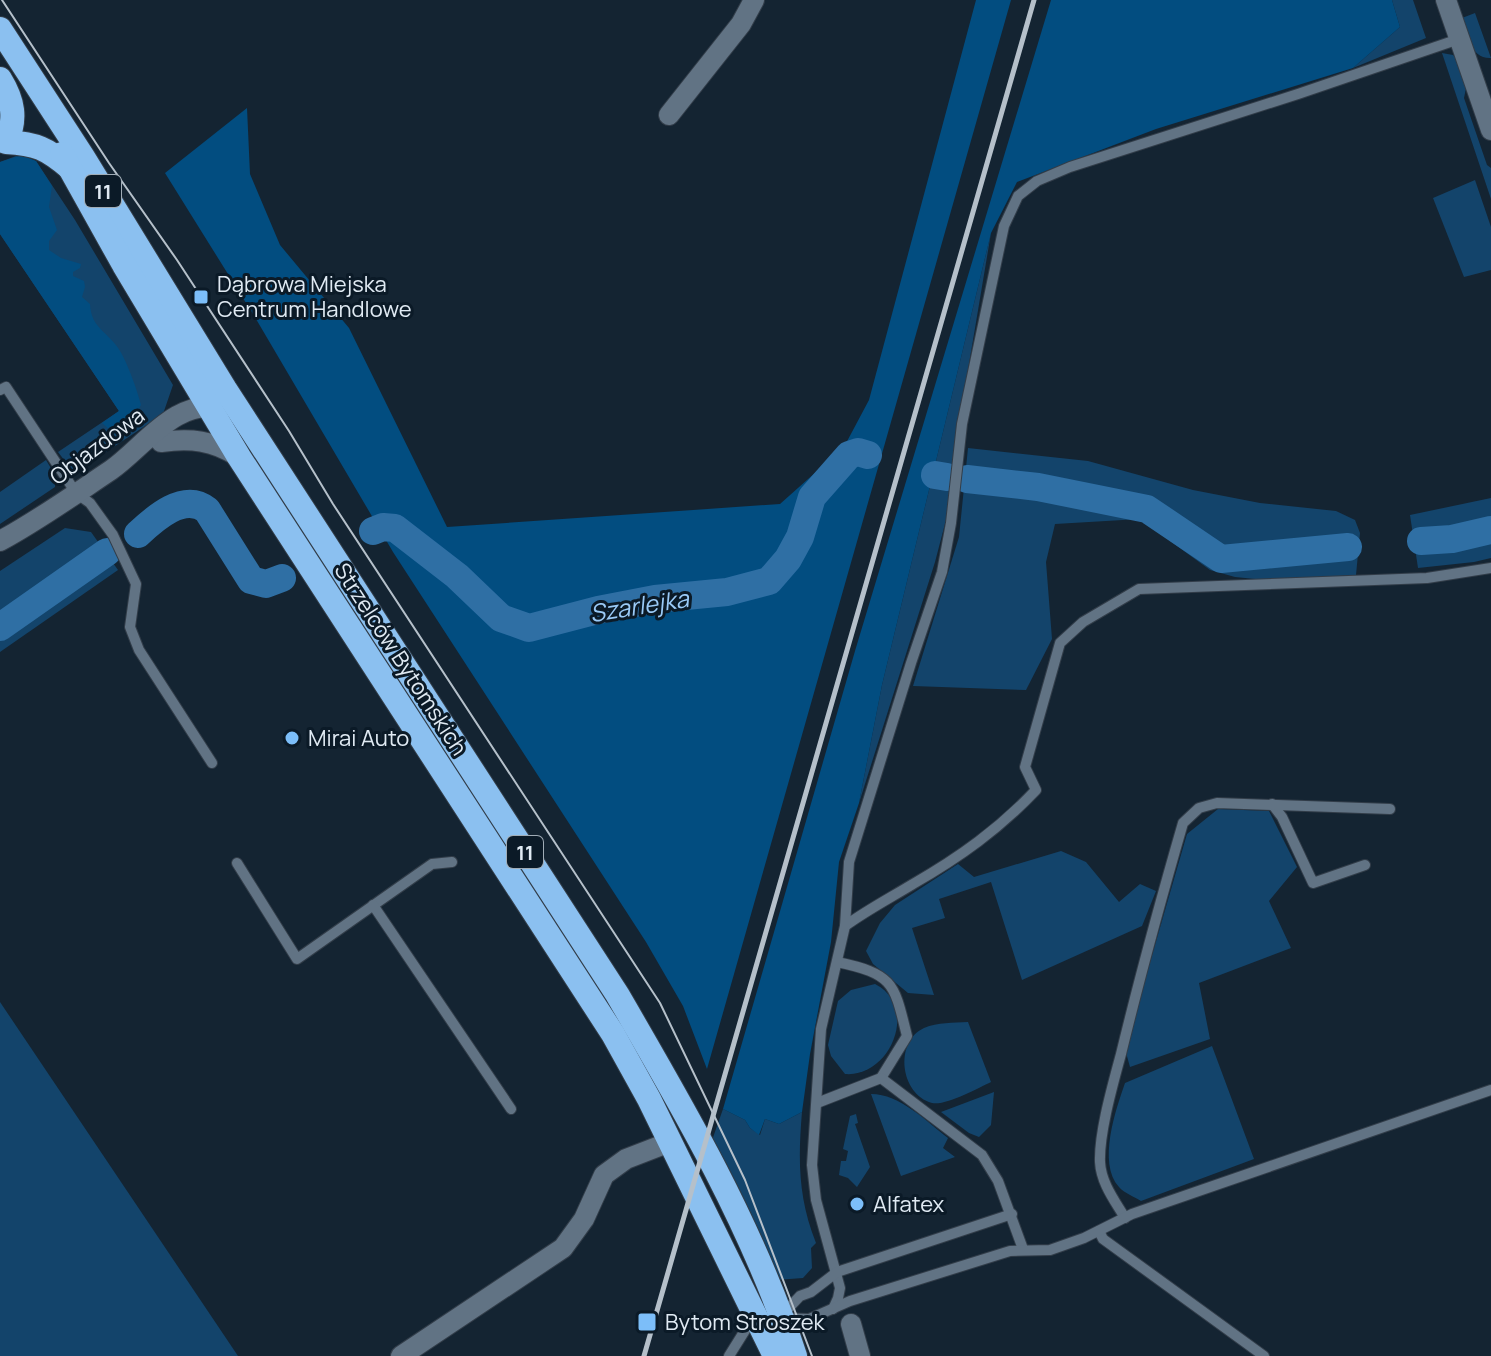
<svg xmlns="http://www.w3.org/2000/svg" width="1491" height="1356" viewBox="0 0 1491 1356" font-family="Manrope,sans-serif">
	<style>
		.green { fill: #13446b }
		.forest { fill: #024d80 }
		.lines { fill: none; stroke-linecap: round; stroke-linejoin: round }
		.river { stroke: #2f6fa4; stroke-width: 28 }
		.lane-casing { stroke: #323d49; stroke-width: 12 }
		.street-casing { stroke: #323d49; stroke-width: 22 }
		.highway-casing { stroke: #323d49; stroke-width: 26 }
		.lane { stroke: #617384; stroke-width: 10 }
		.street { stroke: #617384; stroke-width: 20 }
		.highway { stroke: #8bc0f0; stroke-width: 24 }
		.tram { stroke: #b5c0ca; stroke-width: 2 }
		.rail { stroke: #b5c0ca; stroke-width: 5 }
		.poi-dot { fill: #7cbef9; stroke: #0b1a27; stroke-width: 3 }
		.labels { text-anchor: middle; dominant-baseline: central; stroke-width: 6; stroke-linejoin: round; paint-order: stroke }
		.shield { fill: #0b1a27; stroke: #a0acb6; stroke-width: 2 }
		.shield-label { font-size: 20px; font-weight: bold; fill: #e0eaf3 }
		.poi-label { font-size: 22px; fill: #e0eaf3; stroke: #0b1a27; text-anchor: start }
		.street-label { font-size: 22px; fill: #e0eaf3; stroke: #0b1a27 }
		.water-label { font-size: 24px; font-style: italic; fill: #9acaf7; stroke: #0b1a27 }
	</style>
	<rect width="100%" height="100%" fill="#142432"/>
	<!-- green -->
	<g class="green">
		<polygon points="1392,0 1413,0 1426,38 1353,68 1400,27"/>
		<path d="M1475,13L1491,58C1470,59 1468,34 1462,18Z"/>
		<polygon points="1442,53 1453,55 1457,59 1467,83 1464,98 1487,165 1491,168 1491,199"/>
		<polygon points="16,156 36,161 75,220 173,385 163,414 79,470 71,469 58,452 119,411 0,234 0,162"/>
		<polygon points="1475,180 1491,227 1491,270 1464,277 1433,198"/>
		<polygon points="991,233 954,453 947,516 935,562 859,803 882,685"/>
		<polygon points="968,448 1088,461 1193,490 1260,503 1336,511 1355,520 1360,533 1356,575 1265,580 1235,577 1210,570 1140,519 1055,524 1046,562 1052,639 1026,690 913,686 959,537"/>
		<polygon points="46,460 55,475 55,487 0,524 0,492"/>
		<polygon points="1491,498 1491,558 1474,562 1418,568 1410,515"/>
		<polygon points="65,528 91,532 118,570 0,652 0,571"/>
		<polygon points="1218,809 1269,811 1297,867 1269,901 1291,948 1199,983 1210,1039 1130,1067 1125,1049 1187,834"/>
		<polygon points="1061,851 1086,862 1119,902 1140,884 1156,891 1142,926 1022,980 991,882 939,899 945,918 912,928 934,995 908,993 873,964 866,951 880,923 895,905 958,864 974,877"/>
		<path d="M875,984C920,1007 890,1078 845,1074L831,1056L828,1045L838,1001L851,990Z"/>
		<polygon points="0,1002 238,1356 0,1356"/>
		<path d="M968,1022L991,1082C978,1088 946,1106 932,1103C900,1094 894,1042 924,1028C938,1022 953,1023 968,1022Z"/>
		<path d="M1212,1046L1254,1159L1141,1201C1135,1197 1124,1193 1119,1187C1097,1163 1116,1109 1125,1083Z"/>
		<polygon points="994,1092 991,1125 979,1137 969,1133 941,1112"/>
		<path d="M871,1094C900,1094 926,1121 948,1138L943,1148L955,1157L901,1176Z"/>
		<path d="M723,1109L745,1120L750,1128L760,1135L765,1119L779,1124L802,1112C798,1160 798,1198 816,1243L811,1248L812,1268L803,1278L776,1280L710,1146Z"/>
		<polygon points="856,1114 858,1123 855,1124 870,1167 857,1187 848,1178 839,1175 841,1161 846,1161 848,1151 843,1149 850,1116"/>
	</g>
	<!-- forest -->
	<g class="forest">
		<polygon points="976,0 1011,0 707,1069 683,1006 646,942 393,552 256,319 165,173 247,108 250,174 280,245 349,328 447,527 780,504 844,447 869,400"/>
		<polygon points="1051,0 1392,0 1400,27 1353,68 1156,129 1017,182 991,233 882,685 859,803 839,862 831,942 810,1054 802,1112 779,1124 765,1119 759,1135 750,1128 745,1120 723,1109 855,651"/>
		<path d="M22,155L36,161L52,186L49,207L57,230L49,241V250L61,258L81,264L80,268L73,272V276L84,281L85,287L82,297L90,304C91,329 109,332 120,351C127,362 138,392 141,405C133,418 126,429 111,431L102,423L119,411L0,234V162Z"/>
	</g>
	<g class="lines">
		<!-- river -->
		<g class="river">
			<polyline points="935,475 947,477"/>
			<polyline points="967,479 1038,487 1147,509 1221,559 1348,547"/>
			<polyline points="373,531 383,527 395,528 457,576 501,618 529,628 598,610 655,599 727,592 769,581 788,559 800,537 812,497 849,455 858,452 868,455"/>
			<path d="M138,534C155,518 184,492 207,510L251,580L266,584L282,578"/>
			<polyline points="1421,541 1452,539 1491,530"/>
			<polyline points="0,627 107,552"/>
		</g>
		<!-- lane casing -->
		<g class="lane-casing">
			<g id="lane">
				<polyline points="0,390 6,387 76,493 90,503 113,535 136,584 130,627 139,650 212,763"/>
				<polyline points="1272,804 1282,817 1313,883 1365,865"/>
				<polyline points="237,863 297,959 432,864 452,862"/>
				<polyline points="373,905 511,1109"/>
				<path d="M845,926C867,910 890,898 913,884C960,857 999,829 1036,790L1025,767L1060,643L1083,622L1139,589L1427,578L1491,568"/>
				<path d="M837,962C894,974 894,983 907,1036L881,1078"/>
				<polyline points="817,1103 881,1078 982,1155 998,1181 1023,1249"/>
				<path d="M1125,1218C1115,1201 1101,1183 1100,1162C1099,1132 1113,1084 1121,1054C1140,976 1161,899 1183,823L1199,808L1217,803L1390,809"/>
				<polyline points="1099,1231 1103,1239 1264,1356"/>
				<polyline points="833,1309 838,1298 840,1288 816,1200 812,1165 821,1029 845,926 849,862 911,663 942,572 951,523 962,424 1004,226 1018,196 1037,181 1070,167 1298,94 1459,39"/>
				<polyline points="783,1314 800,1296 811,1292 837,1272 1012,1214"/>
				<polyline points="782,1318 809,1319 850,1301 1010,1251 1050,1250 1084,1238 1132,1214 1491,1090"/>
				<polyline points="729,1356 754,1316"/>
			</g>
		</g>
		<!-- street casing -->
		<g class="street-casing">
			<g id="street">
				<polyline points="1446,0 1491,130"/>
				<polyline points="669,115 741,24 754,0"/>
				<path d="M161,442C190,438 213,440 239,457"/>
				<path d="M0,541C39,520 75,494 111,470C143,448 177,396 222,409"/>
				<polyline points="851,1324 860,1356"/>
				<polyline points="401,1356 563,1248 584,1219 604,1175 626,1159 670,1142"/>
			</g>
		</g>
		<!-- highway casing -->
		<g class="highway-casing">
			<g id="highway">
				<path d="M0,29L83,157L225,389L617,994C684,1109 754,1229 795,1356"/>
				<path d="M0,79C13,100 17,119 6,142C37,144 46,148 70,168"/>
				<polyline points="62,154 124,265 239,457 613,1034 649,1099 775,1356"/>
			</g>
		</g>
		<!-- lane -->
		<use href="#lane" class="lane"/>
		<!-- street -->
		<use href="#street" class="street"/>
		<!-- highway -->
		<use href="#highway" class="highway"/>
		<!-- tram -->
		<polyline class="tram" points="2,0 109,163 177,260 289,431 333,504 660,1003 745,1180 812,1356"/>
		<!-- rail -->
		<polyline class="rail" points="644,1356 1034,0"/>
	</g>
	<!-- markers -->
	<g class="poi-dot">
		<rect x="193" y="289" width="16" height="16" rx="4"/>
		<circle cx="292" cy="738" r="8"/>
		<circle cx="857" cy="1204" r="8"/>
		<rect x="637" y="1312" width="20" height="20" rx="4"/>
	</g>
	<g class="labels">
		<!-- shield labels -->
		<g class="shield">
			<rect x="85" y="175" width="36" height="32" rx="6"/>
			<rect x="507" y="836" width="36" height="32" rx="6"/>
		</g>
		<g class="shield-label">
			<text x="103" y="191">11</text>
			<text x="525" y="852">11</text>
		</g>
		<!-- poi labels -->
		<g class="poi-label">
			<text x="217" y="284">Dąbrowa Miejska<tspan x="217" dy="25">Centrum Handlowe</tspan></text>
			<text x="308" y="738">Mirai Auto</text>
			<text x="873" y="1204">Alfatex</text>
			<text x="665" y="1322">Bytom Stroszek</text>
		</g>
		<!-- street labels -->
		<g class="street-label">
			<text transform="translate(97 446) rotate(-37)">Objazdowa</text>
			<text transform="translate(401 659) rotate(57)">Strzelców Bytomskich</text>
		</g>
		<!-- water labels -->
		<g class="water-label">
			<text transform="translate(639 605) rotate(-9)">Szarlejka</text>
		</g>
	</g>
</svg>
